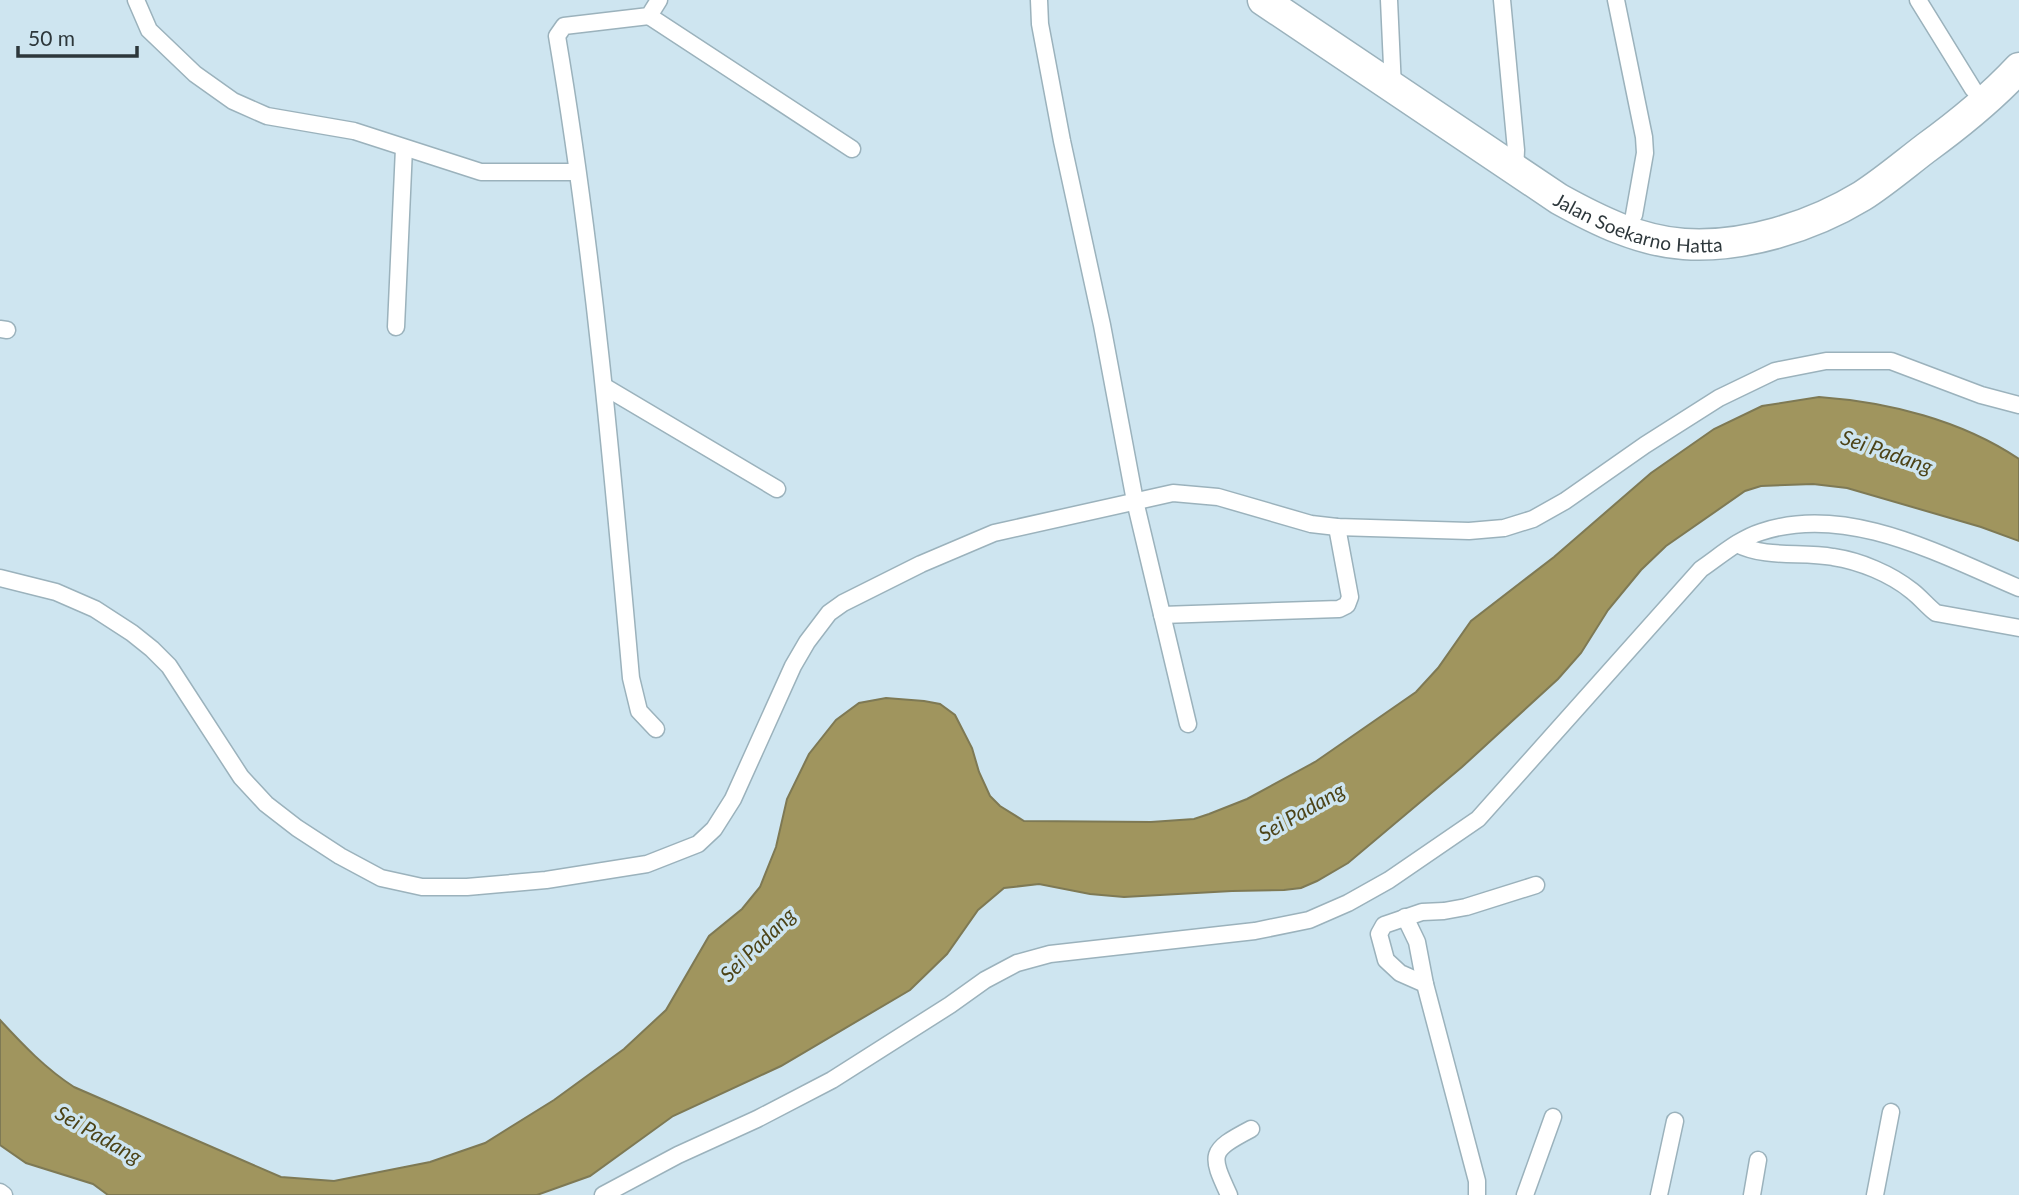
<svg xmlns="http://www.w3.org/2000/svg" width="2019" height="1195" viewBox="0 0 2019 1195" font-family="Lato,sans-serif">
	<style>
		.water { fill: #a0955e; stroke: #7e7954; stroke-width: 2 }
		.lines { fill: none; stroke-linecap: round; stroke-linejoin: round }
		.street-casing { stroke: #9bb2bc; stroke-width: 19 }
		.highway-casing { stroke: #9bb2bc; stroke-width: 33 }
		.street { stroke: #fff; stroke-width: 16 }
		.highway { stroke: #fff; stroke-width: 30 }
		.labels { text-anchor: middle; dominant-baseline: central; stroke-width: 7; stroke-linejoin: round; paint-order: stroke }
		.street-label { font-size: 19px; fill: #2d373b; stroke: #cee5f0 }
		.water-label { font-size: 21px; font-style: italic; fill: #4c4317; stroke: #cee5f0 }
	</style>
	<rect width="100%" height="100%" fill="#cee5f0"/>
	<!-- water -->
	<path class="water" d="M1819,397C1888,402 1961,420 2019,459V541L1981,527L1847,488L1813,484L1761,486L1745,491L1666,546L1641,570L1608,610L1581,653L1558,679L1462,767L1348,863L1317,881L1301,888L1284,890L1232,891L1124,897L1090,894L1039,884L1004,888L978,910L947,954L910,990L781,1066L673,1116L590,1176L537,1195H108L93,1184L26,1163L0,1145V1020C23,1045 46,1069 74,1087L281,1177L334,1181L430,1162L485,1143L554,1100L624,1049L666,1010L709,936L742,909L760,887L776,847L787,799L809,754L836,720L859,703L886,698L924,701L940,704L955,715L972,748L979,772L990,796L1000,806L1024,821L1151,822L1194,819L1209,814L1247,799L1315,762L1416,692L1438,668L1471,621L1554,557L1651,473L1714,429L1762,406Z"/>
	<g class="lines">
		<!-- street casing -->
		<g class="street-casing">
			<g id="street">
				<polyline points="136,0 149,30 195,74 233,101 267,116 354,131 481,172 577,172"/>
				<polyline points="1039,0 1040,24 1062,141 1102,325 1135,501 1188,724"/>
				<polyline points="1389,0 1393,88"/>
				<polyline points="1502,0 1516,150 1515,171"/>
				<polyline points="1616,0 1644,137 1645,153 1634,215"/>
				<polyline points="1918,0 1973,89"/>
				<polyline points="649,16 852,149"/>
				<polyline points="396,327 404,148"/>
				<polyline points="0,329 7,330"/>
				<polyline points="605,387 777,489"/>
				<path d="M1737,544C1767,559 1801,551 1833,557C1860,561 1891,574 1912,591C1921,598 1927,606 1936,613L2019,628"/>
				<polyline points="0,578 56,592 95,609 132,633 152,649 169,666 241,777 266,804 297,828 340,856 381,878 422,887 467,887 546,880 647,864 698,844 714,829 733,799 793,666 807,642 829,613 843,603 921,564 994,533 1173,493 1218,497 1311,524 1337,527 1469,531 1504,528 1533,519 1565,501 1645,445 1719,398 1775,371 1826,361 1891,361 1981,395 2019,405"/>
				<polyline points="1162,615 1339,609 1347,605 1350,597 1337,527"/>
				<path d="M656,729L639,711L631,678C612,463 593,248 557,36L564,26L649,16L659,0"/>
				<polyline points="1405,917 1417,942 1425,984"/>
				<polyline points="0,1192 4,1195"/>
				<path d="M603,1195L678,1155L757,1119L832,1080L950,1005L985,980L1017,963L1050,954L1255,931L1309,920L1348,903L1389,880L1478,819L1701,569C1720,556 1739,539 1761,532C1847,503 1941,555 2019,588"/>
				<path d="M1229,1195C1210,1154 1209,1151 1251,1129"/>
				<polyline points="1477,1195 1477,1181 1425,984 1400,973 1386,960 1379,934 1384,925 1422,912 1444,911 1466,907 1536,885"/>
				<polyline points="1525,1195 1553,1117"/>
				<polyline points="1659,1195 1675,1121"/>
				<polyline points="1752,1195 1758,1160"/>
				<polyline points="1875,1195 1891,1112"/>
			</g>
		</g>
		<!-- highway casing -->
		<g class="highway-casing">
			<g id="highway">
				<path id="s1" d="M1263,0L1559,199C1597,220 1639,241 1684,244C1743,248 1811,227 1862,196C1884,182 1905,164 1926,148C1959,124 1991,98 2019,68"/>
			</g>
		</g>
		<!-- street -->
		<use href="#street" class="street"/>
		<!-- highway -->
		<use href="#highway" class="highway"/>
	</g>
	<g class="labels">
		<!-- street labels -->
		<g class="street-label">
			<text stroke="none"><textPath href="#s1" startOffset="441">Jalan Soekarno Hatta</textPath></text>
		</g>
		<!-- water labels -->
		<g class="water-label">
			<text transform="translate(1887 451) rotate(19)">Sei Padang</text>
			<text transform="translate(1301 811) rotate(-30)">Sei Padang</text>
			<text transform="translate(757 944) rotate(-44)">Sei Padang</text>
			<text transform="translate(99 1134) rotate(30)">Sei Padang</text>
		</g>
	</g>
	<!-- scale -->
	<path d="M18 46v10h119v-10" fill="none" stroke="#2d373b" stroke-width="3.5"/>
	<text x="28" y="46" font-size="21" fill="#2d373b" stroke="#cee5f0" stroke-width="5" paint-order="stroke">50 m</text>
</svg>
